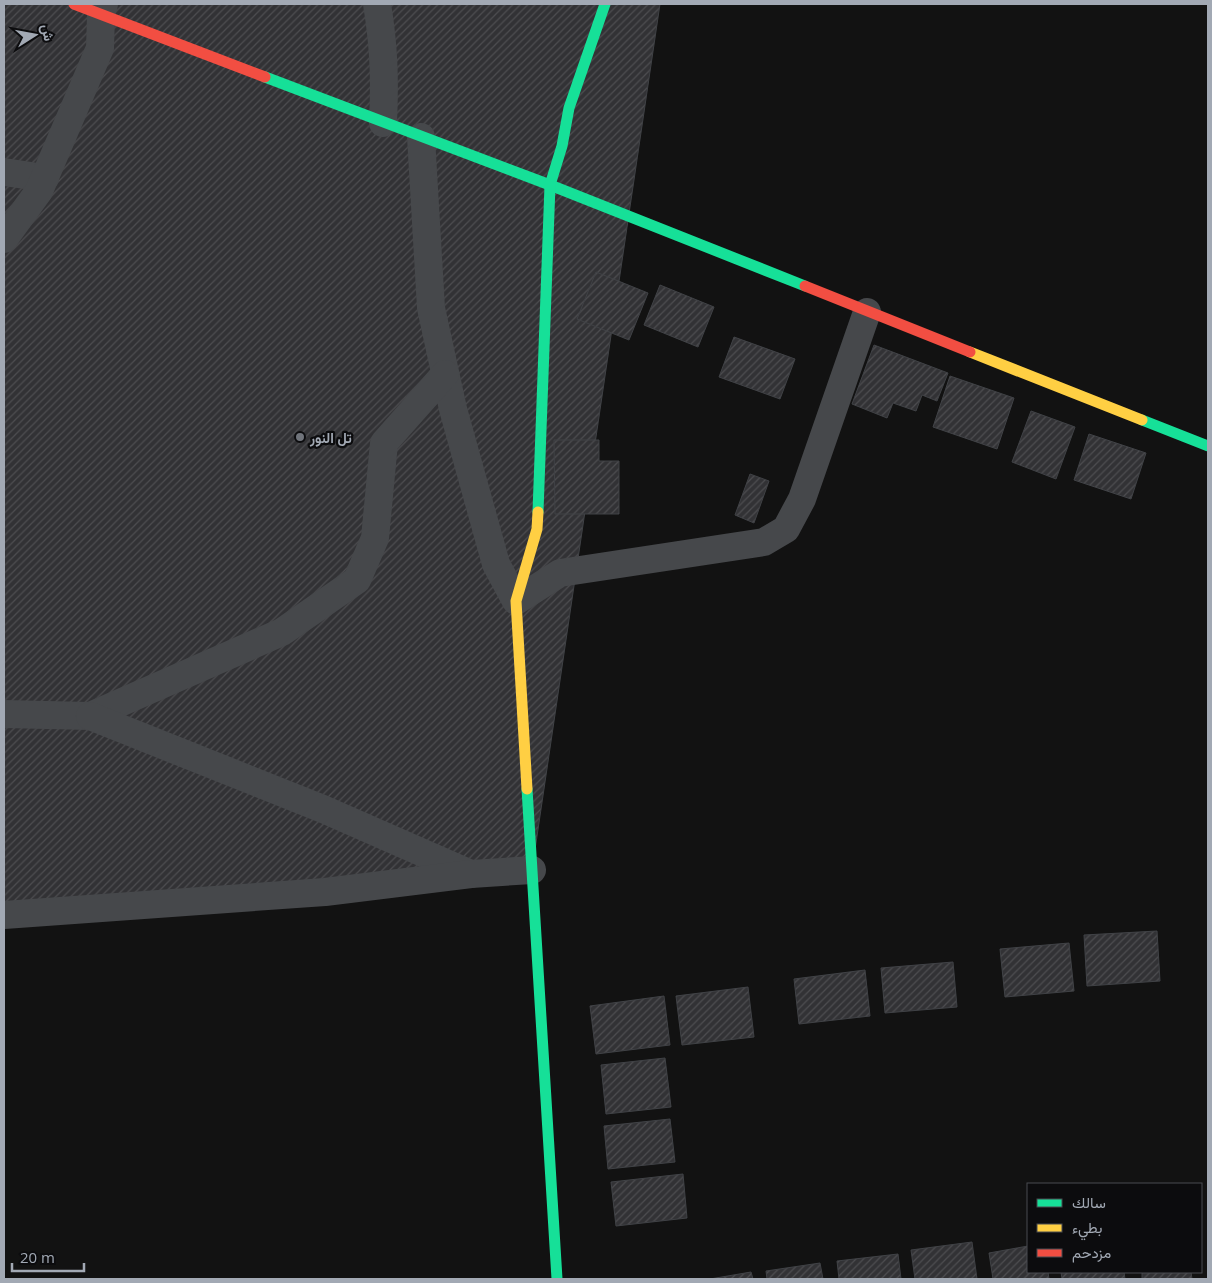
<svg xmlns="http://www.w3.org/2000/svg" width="1212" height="1283" viewBox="0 0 1212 1283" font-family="'Open Sans',Vazirmatn,sans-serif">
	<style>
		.building { fill: url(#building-hatch); stroke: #404246 }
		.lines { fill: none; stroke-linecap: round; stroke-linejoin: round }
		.street { stroke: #46484b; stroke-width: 28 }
		.fast { stroke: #16e098; stroke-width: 11 }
		.slow { stroke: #ffcf43; stroke-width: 11 }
		.jam { stroke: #f24e42; stroke-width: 11 }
		.poi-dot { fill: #70747b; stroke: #0c0c0e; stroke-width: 2 }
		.labels { text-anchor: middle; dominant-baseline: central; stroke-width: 4.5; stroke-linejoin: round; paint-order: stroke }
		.poi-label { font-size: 14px; font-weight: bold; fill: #a2a9b4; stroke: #0c0c0e; text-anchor: start }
	</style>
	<defs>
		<pattern id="building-hatch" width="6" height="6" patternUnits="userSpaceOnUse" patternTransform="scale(1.25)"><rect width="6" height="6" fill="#323235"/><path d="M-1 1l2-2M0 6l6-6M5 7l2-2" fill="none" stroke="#4d4d50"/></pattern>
	</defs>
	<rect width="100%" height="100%" fill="#121212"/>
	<!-- building -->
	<g class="building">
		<polygon points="4,4 660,4 532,870 4,911"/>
		<polygon points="596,272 648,293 629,340 577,319"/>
		<polygon points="660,285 714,307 698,347 644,325"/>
		<polygon points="734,337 795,359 780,399 719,377"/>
		<polygon points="874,345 948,373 937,401 922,395 916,411 893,403 887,418 852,404"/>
		<polygon points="950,376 1014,398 997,449 933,427"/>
		<polygon points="1031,411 1075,427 1056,479 1012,462"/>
		<polygon points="1089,434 1146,453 1131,499 1074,480"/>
		<polygon points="554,440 599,440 599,461 619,461 619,514 555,514"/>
		<polygon points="750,474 769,481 754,523 735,515"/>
		<polygon points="1157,931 1160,981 1087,986 1084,935"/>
		<polygon points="1069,943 1074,991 1005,997 1000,949"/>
		<polygon points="953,962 957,1007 885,1013 881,968"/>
		<polygon points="865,970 870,1016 799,1024 794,979"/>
		<polygon points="748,987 754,1037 682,1045 676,996"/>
		<polygon points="664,996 670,1045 596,1054 590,1006"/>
		<polygon points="665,1058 671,1107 606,1114 601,1065"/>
		<polygon points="670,1119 675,1162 608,1169 604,1126"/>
		<polygon points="683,1174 687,1218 616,1226 611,1182"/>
		<polygon points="972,1242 977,1279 915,1279 911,1250"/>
		<polygon points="1028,1246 1028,1272 1048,1272 1049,1279 993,1279 989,1253"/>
		<polygon points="898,1254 901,1279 839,1279 837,1261"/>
		<polygon points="820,1263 823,1279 767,1279 766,1271"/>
		<polygon points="751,1272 753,1279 710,1279"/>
		<polygon points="1061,1272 1124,1272 1125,1279 1062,1279"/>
		<polygon points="1142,1272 1191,1272 1192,1279 1142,1279"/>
	</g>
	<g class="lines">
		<!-- street -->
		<g class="street">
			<path d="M377,4C384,46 385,80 383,123"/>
			<polyline points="421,137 431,308 453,409 496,564 516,601 560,573 764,542 786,529 802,499 867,312"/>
			<polyline points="4,172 45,178"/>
			<polyline points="4,239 39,191 100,48 101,15 104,4"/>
			<polyline points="4,714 90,716 282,632 357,580 375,538 384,443 445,374"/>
			<polyline points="90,716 323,809 471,874"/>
			<polyline points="4,915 325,892 471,874 532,870"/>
		</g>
		<!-- fast -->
		<g class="fast">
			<polyline points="265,77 550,185 805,286"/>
			<polyline points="1142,420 1208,446"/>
			<polyline points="538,512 550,185 562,146 569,108 605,4"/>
			<polyline points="527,789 557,1279"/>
		</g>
		<!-- slow -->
		<g class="slow">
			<polyline points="970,352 1142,420"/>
			<polyline points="527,789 516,601 537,529 538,512"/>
		</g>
		<!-- jam -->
		<g class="jam">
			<polyline points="74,4 265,77"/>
			<polyline points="805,286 970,352"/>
		</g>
	</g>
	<!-- markers -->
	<circle class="poi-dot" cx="300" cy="437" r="5"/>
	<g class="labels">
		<!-- poi labels -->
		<g class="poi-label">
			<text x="310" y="437">تل النور</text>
		</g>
	</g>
	<!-- border -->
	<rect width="1212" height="1283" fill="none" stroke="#a2a9b4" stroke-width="10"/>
	<!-- legend -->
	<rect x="1027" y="1183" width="175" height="90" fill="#0c0c0e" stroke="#484b50"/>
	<rect x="1037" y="1199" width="25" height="8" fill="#16e098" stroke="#484b50"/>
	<text x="1072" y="1208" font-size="15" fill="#a2a9b4">سالك</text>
	<rect x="1037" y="1224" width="25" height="8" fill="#ffcf43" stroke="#484b50"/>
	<text x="1072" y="1233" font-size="15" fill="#a2a9b4">بطيء</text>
	<rect x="1037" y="1249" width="25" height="8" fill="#f24e42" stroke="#484b50"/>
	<text x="1072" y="1258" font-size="15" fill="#a2a9b4">مزدحم</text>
	<!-- north arrow -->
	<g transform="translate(35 35) rotate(79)" stroke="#0c0c0e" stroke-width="4" paint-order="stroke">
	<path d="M0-4L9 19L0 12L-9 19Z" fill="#a2a9b4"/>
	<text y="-8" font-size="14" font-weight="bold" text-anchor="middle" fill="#a2a9b4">ش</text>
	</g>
	<!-- scale -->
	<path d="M12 1263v8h72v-8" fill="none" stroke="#a2a9b4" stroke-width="2.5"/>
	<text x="20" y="1263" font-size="15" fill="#a2a9b4" stroke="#0c0c0e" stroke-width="4" paint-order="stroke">20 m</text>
</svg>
